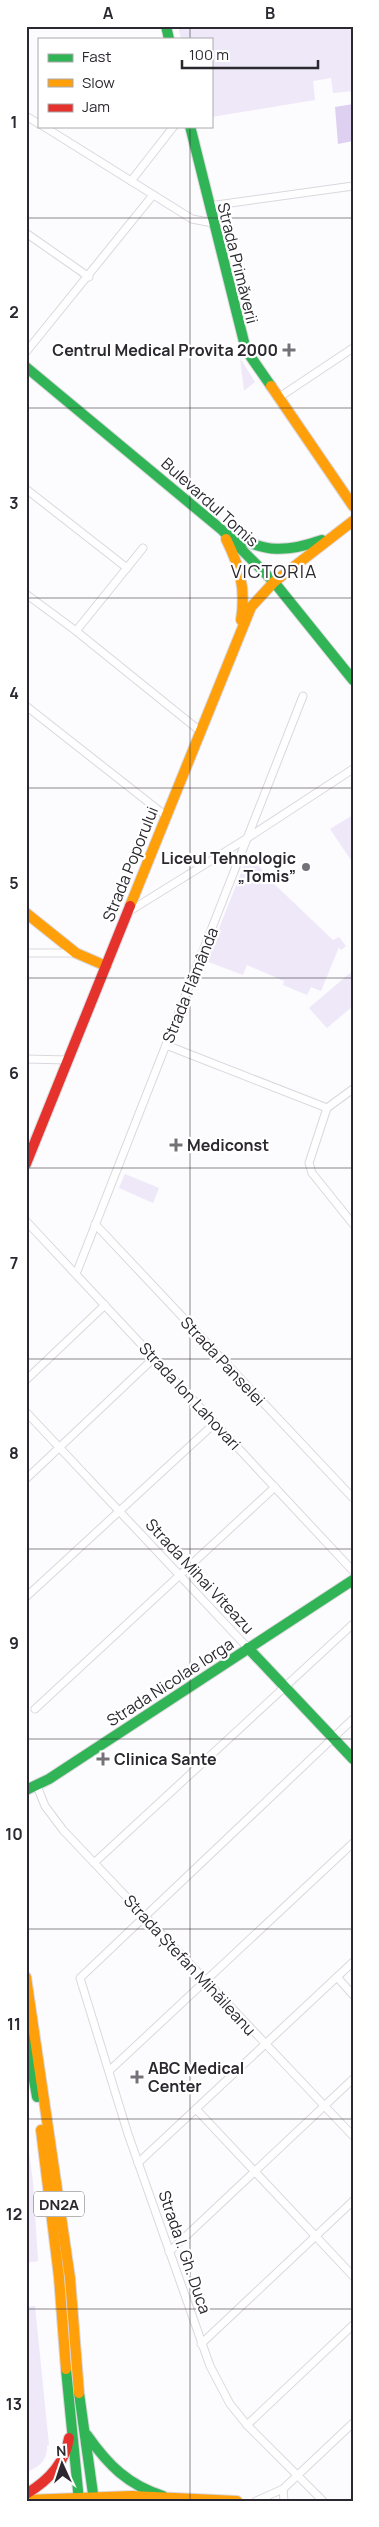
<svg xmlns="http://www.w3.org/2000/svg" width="379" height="2527" viewBox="0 0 379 2527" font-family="Manrope,sans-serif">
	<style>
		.green { fill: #eee8f8 }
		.water { fill: #ded0f1 }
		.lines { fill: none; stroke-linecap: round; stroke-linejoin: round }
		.street-casing { stroke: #dad8dd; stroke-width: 9 }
		.fast-casing { stroke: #dad8dd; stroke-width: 12 }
		.slow-casing { stroke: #dad8dd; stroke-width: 12 }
		.jam-casing { stroke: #dad8dd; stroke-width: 12 }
		.street { stroke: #fffeff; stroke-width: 7 }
		.fast { stroke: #30b455; stroke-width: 10 }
		.slow { stroke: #ff9f0a; stroke-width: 10 }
		.jam { stroke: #e5322d; stroke-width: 10 }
		.grid { fill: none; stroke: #2b2830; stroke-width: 1; stroke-opacity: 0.55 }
		.poi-dot { fill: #747278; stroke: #fff; stroke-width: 2 }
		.labels { text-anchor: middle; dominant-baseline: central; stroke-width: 4.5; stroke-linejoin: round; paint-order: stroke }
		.shield { fill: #fff; stroke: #6b686e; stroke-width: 1 }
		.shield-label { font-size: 15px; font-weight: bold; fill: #2b2830 }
		.street-label { font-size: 16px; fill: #2b2830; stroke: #fff }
		.poi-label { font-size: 16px; font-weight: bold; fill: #2b2830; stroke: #fff; text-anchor: start }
		.neighbourhood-label { font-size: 18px; letter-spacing: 1px; fill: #2b2830; stroke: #fff }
		.neatline { fill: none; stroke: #2b2830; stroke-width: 2 }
		.grid-label { font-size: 16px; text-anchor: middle; font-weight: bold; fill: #2b2830 }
	</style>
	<rect width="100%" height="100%" fill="#fcfbfd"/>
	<!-- green -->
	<g class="green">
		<polygon points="178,26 353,26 353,91 333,93 331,78 313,81 315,100 211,117 211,39 181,39"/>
		<polygon points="240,358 255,382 245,390 244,390"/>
		<polygon points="353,815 353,863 330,829"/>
		<polygon points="249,853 270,880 333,940 339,937 346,946 341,950 339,947 321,991 311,987 307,995 283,985 284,981 247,965 243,975 206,961"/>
		<polygon points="350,973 353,976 353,1006 327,1028 309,1008"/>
		<polygon points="125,1174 159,1188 153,1203 119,1188"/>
		<polygon points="26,2131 33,2182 38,2261 26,2263"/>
		<path d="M35,2306L49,2445L47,2446C48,2459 39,2468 26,2472V2307Z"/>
	</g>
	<!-- water -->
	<polygon class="water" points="353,104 353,141 338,144 335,107"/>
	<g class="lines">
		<!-- street casing -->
		<g class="street-casing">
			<g id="street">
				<polyline points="26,116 39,124"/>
				<polyline points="43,126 192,219 213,223"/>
				<polyline points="131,181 174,126"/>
				<polyline points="209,206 353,186"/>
				<polyline points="26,233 89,277"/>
				<polyline points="26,352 153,195"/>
				<polyline points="278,398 353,348"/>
				<polyline points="26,489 127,568"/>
				<polyline points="26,594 76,631 200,731"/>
				<polyline points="76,631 143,548"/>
				<polyline points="26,706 166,816"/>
				<polyline points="128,912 249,837 353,769"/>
				<polyline points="26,953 75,953"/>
				<polyline points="166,1045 327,1108"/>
				<polyline points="26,1059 68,1060"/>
				<polyline points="353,1089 327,1108 309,1163 312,1173 353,1224"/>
				<polyline points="26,1221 353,1571"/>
				<polyline points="95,1224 353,1498"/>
				<polyline points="76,1274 303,696"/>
				<polyline points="26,1380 105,1305"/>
				<polyline points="26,1412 248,1648"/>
				<polyline points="26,1479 154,1358"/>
				<polyline points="26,1597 215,1423"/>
				<polyline points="35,1709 275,1487"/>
				<polyline points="37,1786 45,1806 63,1830 353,2136"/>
				<polyline points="94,1863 353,1624"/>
				<polyline points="337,1977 353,1995"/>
				<polyline points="109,2071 353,1843"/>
				<polyline points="196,2109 353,2276"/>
				<polyline points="138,2163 353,1962"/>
				<polyline points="169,2252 353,2079"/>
				<polyline points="201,2344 353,2201"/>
				<polyline points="247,2425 353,2325"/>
				<polyline points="283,2489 284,2501"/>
				<polyline points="256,2501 283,2489 353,2423"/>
				<polyline points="323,2501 247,2425 230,2404 210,2366 128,2134 80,1978 353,1719"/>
			</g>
		</g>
		<!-- fast casing -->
		<g class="fast-casing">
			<g id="fast">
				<polyline points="166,26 169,39"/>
				<polyline points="190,126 246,350 271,386"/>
				<polyline points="26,367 222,530 274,582 353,680"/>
				<path d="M231,535C266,552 285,553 322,540"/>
				<polyline points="248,1648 353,1759"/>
				<polyline points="26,1790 49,1779 353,1580"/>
				<polyline points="26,2035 37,2097"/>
				<polyline points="66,2369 79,2501"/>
				<polyline points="79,2393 94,2501"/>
				<path d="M87,2435C108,2465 128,2485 163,2496"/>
			</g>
		</g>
		<!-- slow casing -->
		<g class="slow-casing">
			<g id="slow">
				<polyline points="271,386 353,506"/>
				<path d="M226,539C240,567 246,589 241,620"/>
				<polyline points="130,906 251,607 274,582 353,521"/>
				<polyline points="26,913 76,953 106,966"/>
				<polyline points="26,1977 70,2278 79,2393"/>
				<polyline points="41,2130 59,2277 66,2369"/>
				<polyline points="26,2500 132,2496 237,2501"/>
			</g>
		</g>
		<!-- jam casing -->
		<g class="jam-casing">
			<g id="jam">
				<polyline points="26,1164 130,906"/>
				<path d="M26,2494C48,2481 65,2464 69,2438"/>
			</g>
		</g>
		<!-- street -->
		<use href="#street" class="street"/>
		<!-- fast -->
		<use href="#fast" class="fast"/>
		<!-- slow -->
		<use href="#slow" class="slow"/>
		<!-- jam -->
		<use href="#jam" class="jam"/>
	</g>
	<!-- grid -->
	<path class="grid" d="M190,26V39M190,126V2501M26,218H353M26,408H353M26,598H353M26,788H353M26,978H353M26,1168H353M26,1359H353M26,1549H353M26,1739H353M26,1929H353M26,2119H353M26,2309H353"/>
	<!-- markers -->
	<g class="poi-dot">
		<path d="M286.5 342.5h5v5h5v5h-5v5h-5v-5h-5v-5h5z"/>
		<circle cx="306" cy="867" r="5"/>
		<path d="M173.5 1137.5h5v5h5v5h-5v5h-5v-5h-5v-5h5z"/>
		<path d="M100.5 1751.5h5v5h5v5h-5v5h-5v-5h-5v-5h5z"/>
		<path d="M134.5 2069.5h5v5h5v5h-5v5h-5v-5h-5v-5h5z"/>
	</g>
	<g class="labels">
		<!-- shield labels -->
		<rect class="shield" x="34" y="2191.5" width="50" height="25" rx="4"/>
		<g class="shield-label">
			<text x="59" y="2204">DN2A</text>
		</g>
		<!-- street labels -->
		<g class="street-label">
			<text transform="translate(238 263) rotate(76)">Strada Primăverii</text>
			<text transform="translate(210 502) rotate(42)">Bulevardul Tomis</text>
			<text transform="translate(130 864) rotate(-68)">Strada Poporului</text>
			<text transform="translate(190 985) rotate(-68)">Strada Flămânda</text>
			<text transform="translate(223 1361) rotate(47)">Strada Panselei</text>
			<text transform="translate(190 1396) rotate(47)">Strada Ion Lahovari</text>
			<text transform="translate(200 1576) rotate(47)">Strada Mihai Viteazu</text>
			<text transform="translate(170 1682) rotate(-33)">Strada Nicolae Iorga</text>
			<text transform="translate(190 1965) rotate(47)">Strada Ștefan Mihăileanu</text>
			<text transform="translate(185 2252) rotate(71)">Strada I. Gh. Duca</text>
		</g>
		<!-- poi labels -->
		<g class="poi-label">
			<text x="278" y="350" text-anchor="end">Centrul Medical Provita 2000</text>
			<text x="296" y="858" text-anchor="end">Liceul Tehnologic<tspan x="296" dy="18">„Tomis”</tspan></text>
			<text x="187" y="1145">Mediconst</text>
			<text x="114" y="1759">Clinica Sante</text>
			<text x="148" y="2068">ABC Medical<tspan x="148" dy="18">Center</tspan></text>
		</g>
		<!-- neighbourhood labels -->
		<g class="neighbourhood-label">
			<text x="274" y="571">VICTORIA</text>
		</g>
	</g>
	<!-- border -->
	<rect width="379" height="2527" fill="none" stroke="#ffffff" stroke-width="55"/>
	<!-- legend -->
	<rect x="38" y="38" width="175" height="90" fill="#ffffff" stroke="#aaa9ac"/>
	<rect x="48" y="54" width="25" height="8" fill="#30b455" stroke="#aaa9ac"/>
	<text x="82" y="62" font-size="15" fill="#2b2830">Fast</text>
	<rect x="48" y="79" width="25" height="8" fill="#ff9f0a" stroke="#aaa9ac"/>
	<text x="82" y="88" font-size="15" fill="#2b2830">Slow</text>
	<rect x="48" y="104" width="25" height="8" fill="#e5322d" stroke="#aaa9ac"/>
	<text x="82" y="112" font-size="15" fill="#2b2830">Jam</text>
	<!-- north arrow -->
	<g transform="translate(62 2464) rotate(357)" stroke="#ffffff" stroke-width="4" paint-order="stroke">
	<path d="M0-4L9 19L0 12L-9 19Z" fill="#2b2830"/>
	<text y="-8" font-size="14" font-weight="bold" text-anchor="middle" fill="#2b2830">N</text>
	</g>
	<!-- scale -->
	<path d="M182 60v8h136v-8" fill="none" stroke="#2b2830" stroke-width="2.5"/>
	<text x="189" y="60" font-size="15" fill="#2b2830" stroke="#ffffff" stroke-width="4" paint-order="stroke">100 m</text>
	<rect x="28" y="28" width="324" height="2472" class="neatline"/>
	<g class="grid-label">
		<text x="108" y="19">A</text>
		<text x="270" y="19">B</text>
		<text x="14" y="128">1</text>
		<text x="14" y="318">2</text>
		<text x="14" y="509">3</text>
		<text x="14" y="699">4</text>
		<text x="14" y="889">5</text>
		<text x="14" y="1079">6</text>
		<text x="14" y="1269">7</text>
		<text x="14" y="1459">8</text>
		<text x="14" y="1649">9</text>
		<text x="14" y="1840">10</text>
		<text x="14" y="2030">11</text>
		<text x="14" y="2220">12</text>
		<text x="14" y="2410">13</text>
	</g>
</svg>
